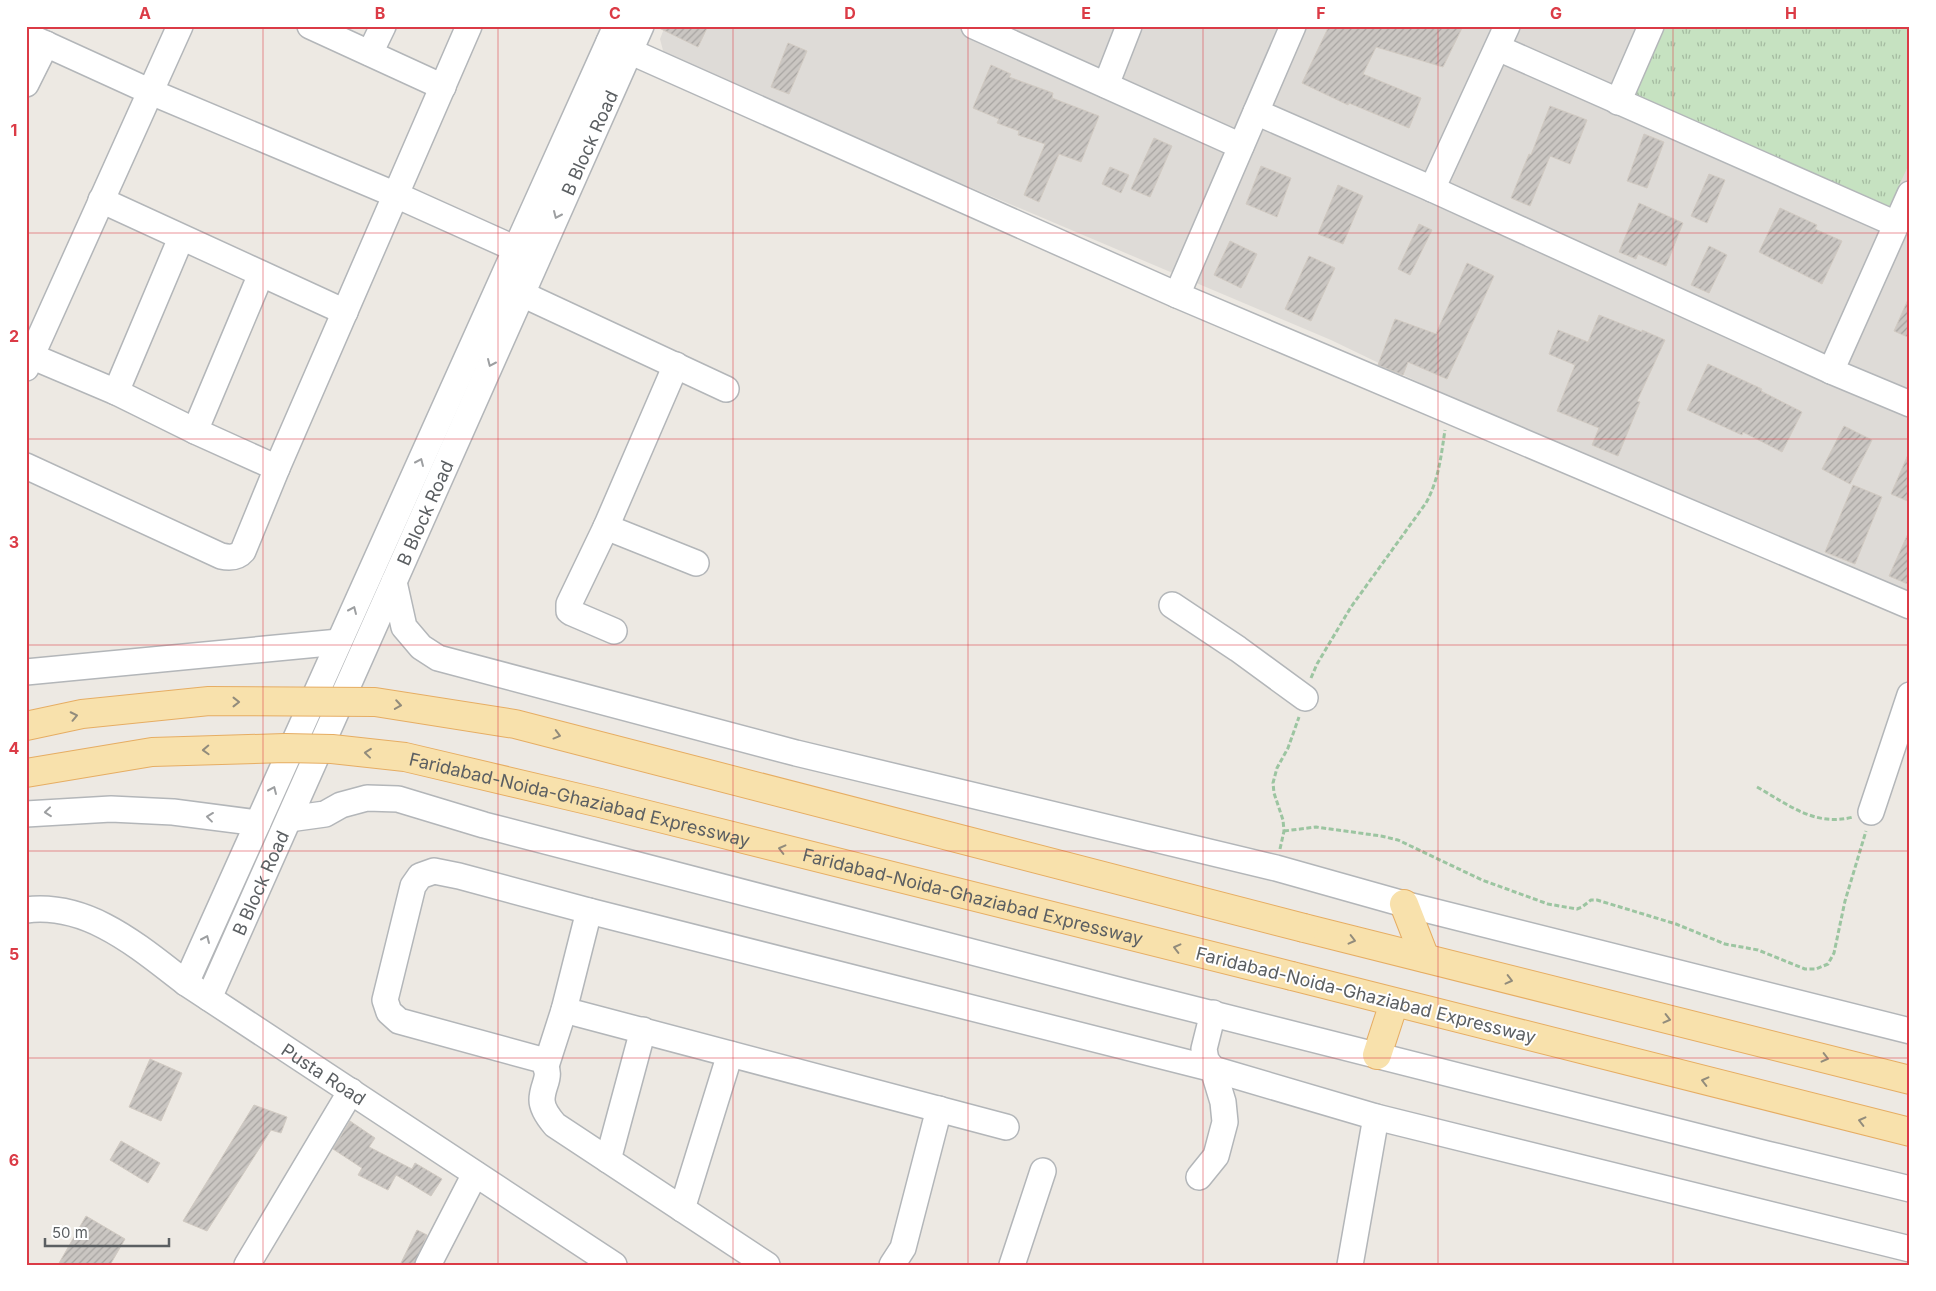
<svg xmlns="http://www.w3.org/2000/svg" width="1936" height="1291" viewBox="0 0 1936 1291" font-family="Inter,sans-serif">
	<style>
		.industrial { fill: #dedbd7 }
		.park { fill: url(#park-tufts) }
		.building { fill: url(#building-hatch); stroke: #d1cac2 }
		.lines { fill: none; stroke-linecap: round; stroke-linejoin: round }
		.minor-casing { stroke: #b3b6b9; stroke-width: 28 }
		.major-casing { stroke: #e6ad63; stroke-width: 30 }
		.path { stroke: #9cc5a1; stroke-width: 3; stroke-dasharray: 5 2.5; stroke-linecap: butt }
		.minor { stroke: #fff; stroke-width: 25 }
		.major { stroke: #f8e1ac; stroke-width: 28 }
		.major-bridge-casing { stroke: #e6ad63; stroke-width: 30; stroke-linecap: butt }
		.major-bridge { stroke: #f8e1ac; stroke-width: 28 }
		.oneway { stroke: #9d9fa1 }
		.oneway2 { stroke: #928c7c }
		.grid { fill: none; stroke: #db3b46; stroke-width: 1; stroke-opacity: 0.55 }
		.labels { text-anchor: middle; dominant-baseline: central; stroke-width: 4; stroke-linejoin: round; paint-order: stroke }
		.street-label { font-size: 18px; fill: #5b5f62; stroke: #fff }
		.neatline { fill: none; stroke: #db3b46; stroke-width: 2 }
		.grid-label { font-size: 16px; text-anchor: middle; font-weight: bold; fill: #db3b46 }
	</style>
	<defs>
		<pattern id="park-tufts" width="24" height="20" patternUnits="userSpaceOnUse" patternTransform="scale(1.25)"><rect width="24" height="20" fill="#c6e2c1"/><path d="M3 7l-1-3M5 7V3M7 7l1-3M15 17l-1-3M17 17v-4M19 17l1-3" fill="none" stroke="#a4baa0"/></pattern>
		<pattern id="building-hatch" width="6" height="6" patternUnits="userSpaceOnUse" patternTransform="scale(1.25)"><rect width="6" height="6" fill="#cac6c2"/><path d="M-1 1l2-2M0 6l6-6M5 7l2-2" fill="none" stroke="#a7a4a1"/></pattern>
	</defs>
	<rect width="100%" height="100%" fill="#ede9e3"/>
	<!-- industrial -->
	<polygon class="industrial" points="665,26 1910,26 1910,619 1331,340 665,58 660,39"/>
	<!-- park -->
	<polygon class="park" points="1666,26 1910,26 1910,162 1888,209 1635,94"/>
	<!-- building -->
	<g class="building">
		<polygon points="655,26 708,26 698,47"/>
		<polygon points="1329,26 1463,26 1443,67 1376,47 1363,74 1421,98 1409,128 1349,103 1348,105 1302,83"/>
		<polygon points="788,43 807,51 789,94 771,87"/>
		<polygon points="991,65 1011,74 1009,77 1053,93 1052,98 1099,116 1081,162 1059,154 1039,202 1024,195 1045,144 1018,135 1019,131 997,123 999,119 973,108"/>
		<polygon points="1550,106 1587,120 1570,164 1550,156 1530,206 1511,198 1529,154 1531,155"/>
		<polygon points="1644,134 1664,142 1647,188 1627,181"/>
		<polygon points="1154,138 1172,146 1150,197 1131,189"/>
		<polygon points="1261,166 1291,178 1277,217 1246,204"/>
		<polygon points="1110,167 1129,175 1121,193 1102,184"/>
		<polygon points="1709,174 1725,180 1707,223 1691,216"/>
		<polygon points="1338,185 1363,196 1343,244 1318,234"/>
		<polygon points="1639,203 1683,223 1666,266 1638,254 1636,259 1619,252"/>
		<polygon points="1780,208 1817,225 1815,229 1842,241 1822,284 1759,252"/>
		<polygon points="1419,224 1432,230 1410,275 1398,269"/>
		<polygon points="1230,241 1257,254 1241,288 1214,275"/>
		<polygon points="1709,246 1727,255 1709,293 1691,285"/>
		<polygon points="1309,256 1335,268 1311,321 1285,309"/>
		<polygon points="1467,263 1494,276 1447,379 1408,362 1403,375 1378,365 1395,319 1436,334"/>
		<polygon points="1910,295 1910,338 1894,331"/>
		<polygon points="1599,315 1642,332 1642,330 1665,340 1637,401 1640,402 1618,456 1592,445 1599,428 1557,411 1575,365 1549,354 1558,330 1588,342"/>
		<polygon points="1708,364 1762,389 1761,391 1802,412 1782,452 1743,432 1742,435 1687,410"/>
		<polygon points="1844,426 1872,440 1850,484 1822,469"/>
		<polygon points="1910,450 1910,502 1891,494"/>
		<polygon points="1853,485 1882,497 1855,564 1825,552"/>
		<polygon points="1910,529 1910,585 1889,576"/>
		<polygon points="150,1059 182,1073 161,1121 129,1107"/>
		<polygon points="254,1105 287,1117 281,1133 271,1130 207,1231 183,1221"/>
		<polygon points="350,1121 375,1138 369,1147 412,1169 415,1163 442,1179 431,1196 396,1175 388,1190 358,1175 362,1168 333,1149"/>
		<polygon points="121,1141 160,1163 148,1183 110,1160"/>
		<polygon points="86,1216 125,1239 110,1265 58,1265"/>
		<polygon points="417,1230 427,1235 414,1265 400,1265"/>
	</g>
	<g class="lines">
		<!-- minor casing -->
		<g class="minor-casing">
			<g id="minor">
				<polyline points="310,26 443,87"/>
				<polyline points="974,26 1241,146"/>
				<polyline points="26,35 151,92 396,195 516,249"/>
				<polyline points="609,42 1177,295 1910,606"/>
				<polyline points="1498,48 1896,224"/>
				<polyline points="370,53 383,26"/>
				<polyline points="26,84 46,44"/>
				<polyline points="1106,85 1129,26"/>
				<polyline points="1618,102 1651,26"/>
				<polyline points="1256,112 1432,189 1831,371 1910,404"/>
				<polyline points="1432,189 1507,26"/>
				<polyline points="101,200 345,312"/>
				<polyline points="522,294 726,389"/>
				<polyline points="1177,295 1293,26"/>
				<polyline points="31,356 116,392 195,431 277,468"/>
				<polyline points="26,368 180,26"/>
				<polyline points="1831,371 1910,194"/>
				<polyline points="116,392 181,238"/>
				<polyline points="195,431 261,274"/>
				<path d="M26,466L221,556C230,558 237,558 243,551L277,468L469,26"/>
				<polyline points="606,527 696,563"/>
				<polyline points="394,582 404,627 421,647 438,658 796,753 1276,868 1404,904 1910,1031"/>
				<polyline points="1172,605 1238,649 1305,698"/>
				<polyline points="614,631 572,613 569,611 569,604 606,527 676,365"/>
				<polyline points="26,672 339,642"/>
				<polyline points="1871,812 1910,695"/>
				<polyline points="26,814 111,809 173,812 258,823"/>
				<polyline points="289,819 325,814 341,805 367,798 398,799 484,825 1126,992 1767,1154 1910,1189"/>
				<path id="s1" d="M26,910C89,902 140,948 186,983L614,1265"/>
				<polyline points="186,983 616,26"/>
				<path id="s2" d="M209,998L641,26"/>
				<polyline points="564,1010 1006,1127"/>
				<polyline points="546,1066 564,1010 589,911"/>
				<polyline points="608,1160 643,1030"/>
				<polyline points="1199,1177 1216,1156 1225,1122 1223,1102 1213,1069 1206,1060 1204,1049 1213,1013"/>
				<polyline points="682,1209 730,1054"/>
				<polyline points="247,1265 351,1091"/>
				<polyline points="428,1265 475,1174"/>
				<path d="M767,1265L555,1125C549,1118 542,1109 542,1100C542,1083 554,1077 542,1060L399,1021L389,1012L385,1000L413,886L420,876L434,871L459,876L589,911L1213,1069L1376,1117L1910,1249"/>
				<polyline points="892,1265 903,1248 939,1109"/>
				<polyline points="1012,1265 1043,1171"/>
				<polyline points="1350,1265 1376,1117"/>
			</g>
		</g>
		<!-- major casing -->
		<g class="major-casing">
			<g id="major">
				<polyline points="1404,904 1425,958"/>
				<polyline points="1304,928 1910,1080"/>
				<polyline points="1292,976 1910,1132"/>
				<polyline points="1377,1055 1394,1003"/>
			</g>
		</g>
		<!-- path -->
		<g class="path">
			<path d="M1311,678L1317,664L1351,607L1426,503C1439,479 1441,456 1445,430"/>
			<path d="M1757,787C1789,805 1815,827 1853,817"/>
			<polyline points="1284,831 1316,827 1381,836 1398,840 1482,880 1548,904 1577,909 1582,907 1591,900 1597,900 1676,924 1725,944 1758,950 1805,969 1816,969 1828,964 1834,953 1845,901 1866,831"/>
			<polyline points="1280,849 1284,831 1283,820 1274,793 1273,783 1277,768 1288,748 1299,717"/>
		</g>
		<!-- minor -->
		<use href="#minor" class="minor"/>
		<!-- major -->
		<use href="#major" class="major"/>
		<!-- major-bridge casing -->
		<g class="major-bridge-casing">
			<g id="major-bridge">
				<polyline points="26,726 82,714 209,701 375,702 515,724 1304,928"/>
				<path id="s3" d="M26,773L152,752L285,748L332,749L405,757L600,803L1292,976"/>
			</g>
		</g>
		<!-- major-bridge -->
		<use href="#major-bridge" class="major-bridge"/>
	</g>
	<!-- one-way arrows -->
	<defs><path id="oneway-chevron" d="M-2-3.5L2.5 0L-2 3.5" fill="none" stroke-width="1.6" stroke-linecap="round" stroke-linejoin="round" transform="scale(1.25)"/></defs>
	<g class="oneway">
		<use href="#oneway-chevron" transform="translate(557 215) rotate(114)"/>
		<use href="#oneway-chevron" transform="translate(491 363) rotate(114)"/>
		<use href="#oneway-chevron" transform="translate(420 462) rotate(-66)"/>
		<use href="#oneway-chevron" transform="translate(353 610) rotate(-66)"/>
		<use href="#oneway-chevron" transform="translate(273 790) rotate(-66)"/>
		<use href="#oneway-chevron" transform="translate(48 812) rotate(174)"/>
		<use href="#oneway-chevron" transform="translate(210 817) rotate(-173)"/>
		<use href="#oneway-chevron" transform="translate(206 939) rotate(-66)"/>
	</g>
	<g class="oneway2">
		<use href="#oneway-chevron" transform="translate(236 702)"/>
		<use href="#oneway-chevron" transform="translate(398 705) rotate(9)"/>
		<use href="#oneway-chevron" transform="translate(74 716) rotate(-12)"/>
		<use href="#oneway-chevron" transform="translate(557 735) rotate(15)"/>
		<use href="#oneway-chevron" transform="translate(206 750) rotate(178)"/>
		<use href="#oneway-chevron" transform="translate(368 753) rotate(-174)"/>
		<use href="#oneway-chevron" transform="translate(782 849) rotate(-166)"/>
		<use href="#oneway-chevron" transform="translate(1352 940) rotate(14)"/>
		<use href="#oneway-chevron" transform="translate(1177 948) rotate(-166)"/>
		<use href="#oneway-chevron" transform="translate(1509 980) rotate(14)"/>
		<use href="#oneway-chevron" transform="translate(1667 1019) rotate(14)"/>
		<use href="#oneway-chevron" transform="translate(1825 1058) rotate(14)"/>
		<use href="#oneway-chevron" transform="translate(1705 1081) rotate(-166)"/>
		<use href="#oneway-chevron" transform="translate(1862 1121) rotate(-166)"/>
	</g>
	<!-- grid -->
	<path class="grid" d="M263,26V1265M498,26V1265M733,26V1265M968,26V1265M1203,26V1265M1438,26V1265M1673,26V1265M26,233H1910M26,439H1910M26,645H1910M26,851H1910M26,1058H1910"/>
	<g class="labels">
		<!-- street labels -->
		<g class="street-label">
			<text stroke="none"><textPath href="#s2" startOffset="936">B Block Road</textPath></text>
			<text stroke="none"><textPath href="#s2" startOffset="531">B Block Road</textPath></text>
			<text stroke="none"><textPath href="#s3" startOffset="561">Faridabad-Noida-Ghaziabad Expressway</textPath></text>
			<text stroke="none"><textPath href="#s2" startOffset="126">B Block Road</textPath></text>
			<text stroke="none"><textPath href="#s3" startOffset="966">Faridabad-Noida-Ghaziabad Expressway</textPath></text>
			<text transform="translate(1366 995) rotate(14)">Faridabad-Noida-Ghaziabad Expressway</text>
			<text stroke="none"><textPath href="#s1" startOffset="346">Pusta Road</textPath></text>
		</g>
	</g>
	<!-- border -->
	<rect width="1936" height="1291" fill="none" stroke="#ffffff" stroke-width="55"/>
	<!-- scale -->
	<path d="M45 1238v8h124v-8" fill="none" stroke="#5b5f62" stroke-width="2.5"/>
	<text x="52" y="1238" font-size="15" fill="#5b5f62" stroke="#ffffff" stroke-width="4" paint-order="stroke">50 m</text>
	<rect x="28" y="28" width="1880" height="1236" class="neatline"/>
	<g class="grid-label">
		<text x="145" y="19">A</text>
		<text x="380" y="19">B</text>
		<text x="615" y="19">C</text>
		<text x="850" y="19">D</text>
		<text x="1086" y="19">E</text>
		<text x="1321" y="19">F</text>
		<text x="1556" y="19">G</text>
		<text x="1791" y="19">H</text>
		<text x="14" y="136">1</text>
		<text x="14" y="342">2</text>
		<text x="14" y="548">3</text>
		<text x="14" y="754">4</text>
		<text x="14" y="960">5</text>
		<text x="14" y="1166">6</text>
	</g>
</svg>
